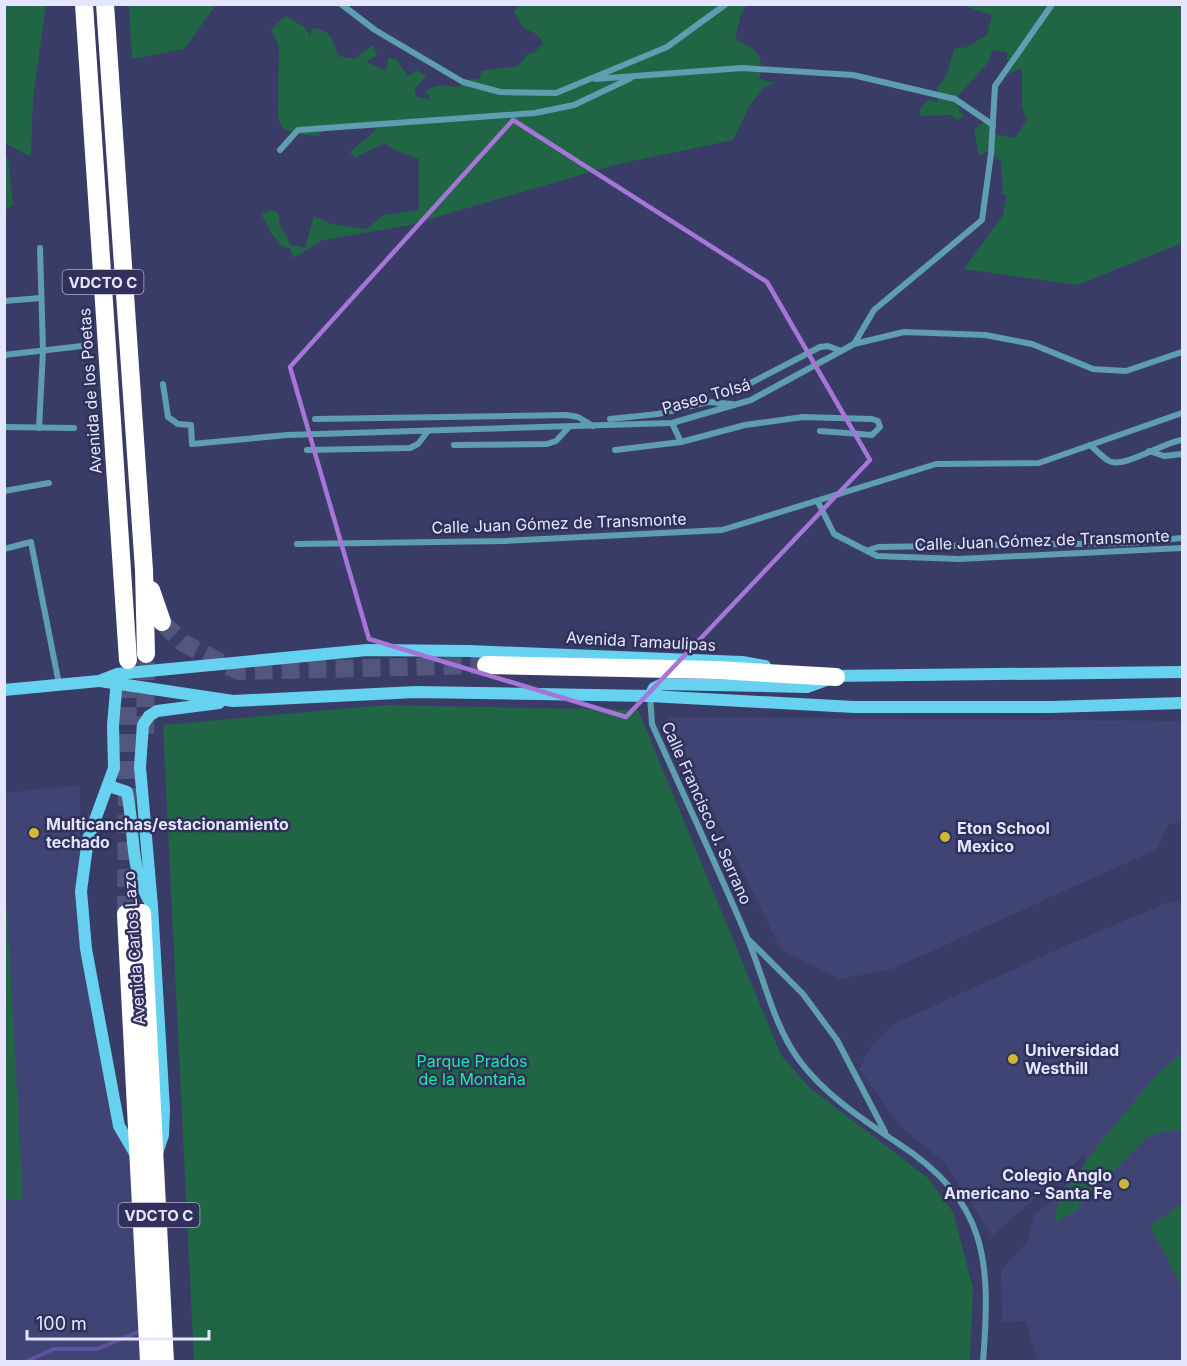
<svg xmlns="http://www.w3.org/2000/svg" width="1187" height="1366" viewBox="0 0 1187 1366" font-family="Inter,sans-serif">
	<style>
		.built { fill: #404475 }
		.green { fill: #206645 }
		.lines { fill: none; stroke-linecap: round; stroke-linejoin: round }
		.stream { stroke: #5e52a0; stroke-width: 4 }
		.highway-tunnel { stroke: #52567c; stroke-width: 18; stroke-dasharray: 18 9; stroke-linecap: butt }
		.street { stroke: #5f9eb1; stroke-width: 6 }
		.secondary { stroke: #67d2f0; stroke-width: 12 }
		.highway { stroke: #fff; stroke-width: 18 }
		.marked { fill: none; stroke: #a576d7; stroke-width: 4.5; stroke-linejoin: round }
		.poi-dot { fill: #cfb837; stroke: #2f315b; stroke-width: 2 }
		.labels { text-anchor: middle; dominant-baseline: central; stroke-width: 5; stroke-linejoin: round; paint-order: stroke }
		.shield { fill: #2f315b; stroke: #adb0cc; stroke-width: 1.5 }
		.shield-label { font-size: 15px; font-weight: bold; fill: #e3e6fc }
		.street-label { font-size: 16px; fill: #e3e6fc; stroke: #2f315b }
		.poi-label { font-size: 16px; font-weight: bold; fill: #e3e6fc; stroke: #2f315b; text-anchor: start }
		.park-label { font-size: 16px; fill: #1beb9a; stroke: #2f315b }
	</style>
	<rect width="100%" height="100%" fill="#393c66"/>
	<!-- built -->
	<g class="built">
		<polygon points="668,717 1182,721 1182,822 1169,824 1157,849 892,969 840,979 781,950"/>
		<polygon points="80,785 81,872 87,935 124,1141 131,1141 140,1361 5,1361 4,793"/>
		<polygon points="1182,901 1182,1361 1037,1361 1026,1321 1002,1322 1001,1270 1027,1243 1035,1213 1048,1205 1085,1164 1085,1154 992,1236 944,1162 901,1127 859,1069 872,1045 894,1024 1072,943 1167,903"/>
	</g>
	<!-- green -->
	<g class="green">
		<polygon points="4,5 46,5 33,98 31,157 5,143"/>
		<polygon points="129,5 129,4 216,5 184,49 132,59"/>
		<path d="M520,5H747L741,14L735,38C756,51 765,52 759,79L774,83L763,88L750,105L733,140L614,165L410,225L323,240L293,258L290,248L282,247L272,234L261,214L272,210L278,213L280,225L291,245L305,248L314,216L331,224L366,229L384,215L419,210V159L394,150L385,143L354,158L350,152L377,129C360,123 343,132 326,129L317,136L296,134L282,128L278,117L279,48L271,29L286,16L304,27L310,36L312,28C332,30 332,39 338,56L354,59L373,45L377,55L366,62L386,71L388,58L396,59L408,76L416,70L426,76L414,90L417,97L431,100L426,90L441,85L458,87L467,80L479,79L482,71L518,66L529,53H534L543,43L538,35L523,27L514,11Z"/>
		<polygon points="962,5 1182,5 1182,243 1077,285 964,269 1003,215 1007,195 1003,195 1001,161 990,151 979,155 974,129 990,120 994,134 1015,138 1027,119 1022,107 1022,68 1008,74 1013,63 1007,59 1007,52 993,50 987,64 955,99 963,116 958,121 950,115 920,116 920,108 929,100 938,102 937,88 947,75 954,49 967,47 987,35 992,15"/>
		<polygon points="4,154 8,159 13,204 5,211"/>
		<polygon points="386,705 638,710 781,1055 810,1088 928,1178 953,1212 973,1288 970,1361 194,1361 163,725"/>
		<polygon points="5,909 7,909 23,1199 5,1200"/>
		<polygon points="1182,1053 1182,1130 1160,1132 1146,1138 1072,1213 1055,1223 1055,1214 1059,1200 1093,1152 1156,1075"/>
		<polygon points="1182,1203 1182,1302 1179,1281 1150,1227"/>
	</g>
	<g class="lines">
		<!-- stream -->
		<polyline class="stream" points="25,1362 54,1349 97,1349 138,1332"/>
		<!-- highway-tunnel -->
		<g class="highway-tunnel">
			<polyline points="162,622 183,643 238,671 486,665"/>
			<polyline points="145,734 146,654"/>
			<polyline points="126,914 128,668"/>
		</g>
		<!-- street -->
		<g class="street">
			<polyline points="341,4 375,30 463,82 500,92 556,93 667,47 726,4"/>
			<polyline points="595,79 742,68 853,75 955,99 993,125"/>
			<polyline points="280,150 298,130 535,113 574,105 631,78"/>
			<polyline points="4,301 41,298"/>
			<polyline points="854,344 874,310 982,220 991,154 995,86 1051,6"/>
			<polyline points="4,355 82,346"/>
			<polyline points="163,384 168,417 178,424 191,425 192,444 287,435 672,423 751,400 854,344 904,332 985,335 1032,344 1093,369 1126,371 1182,352"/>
			<polyline points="739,389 820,347 828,346 841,351"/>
			<polyline points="315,419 566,415 578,417 593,426"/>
			<polyline points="610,419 658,414 708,402 732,404"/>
			<polyline points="672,423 681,442 745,425 803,417 872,419 878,421 880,427 872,435 820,431"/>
			<polyline points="4,427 74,428"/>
			<polyline points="39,428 43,351 40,248"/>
			<polyline points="454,445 547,444 556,441 569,427"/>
			<path d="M1090,445C1096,450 1102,457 1109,461C1123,469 1164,442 1182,440"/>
			<polyline points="307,450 410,448 418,444 428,431"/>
			<polyline points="615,450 681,442"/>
			<polyline points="1149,451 1164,456 1182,454"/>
			<polyline points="4,491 49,483"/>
			<polyline points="818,502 834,534 877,556 959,559 1182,548"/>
			<polyline points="297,544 505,541 722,530 936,464 1039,463 1182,413"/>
			<polyline points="4,549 31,542 59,684"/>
			<polyline points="869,550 878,547 1130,543 1182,538"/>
			<path d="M650,696L652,724C683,794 716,864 746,935C764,976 772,1023 799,1060C824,1094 862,1119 896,1142C988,1201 991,1260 983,1362"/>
			<polyline points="750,941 803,994 837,1040 885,1132"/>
		</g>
		<!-- secondary -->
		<g class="secondary">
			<polyline points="830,676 1182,672"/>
			<polyline points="117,679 113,725 114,768 88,839 81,891 86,949 119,1126 136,1155"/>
			<polyline points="100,681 233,701 416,692 650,696 854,707 1051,707 1182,703"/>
			<polyline points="4,690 99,681 117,674 367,650 469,651 742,662 765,666"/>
			<polyline points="650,696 654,688 662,684 807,687 826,680"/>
			<path d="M109,786L127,792C135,830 129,868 150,902"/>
			<polyline points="157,1153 163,1135 164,1109 152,906 140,767 143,725 149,716 157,711 219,703"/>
		</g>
		<!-- highway -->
		<g class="highway">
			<polyline points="84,4 128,660"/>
			<polyline points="105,4 144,570 146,654"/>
			<polyline points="151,590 162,622"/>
			<polyline points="486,665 717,670 836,677"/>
			<polyline points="142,913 165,1362"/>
			<polyline points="126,914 149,1362"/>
		</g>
	</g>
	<!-- marked area -->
	<path class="marked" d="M513,120L767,282L870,460L626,717L369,639L290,367Z"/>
	<!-- markers -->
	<g class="poi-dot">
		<circle cx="34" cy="833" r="6"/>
		<circle cx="945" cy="837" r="6"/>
		<circle cx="1013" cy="1059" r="6"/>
		<circle cx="1124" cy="1184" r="6"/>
	</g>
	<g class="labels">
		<!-- shield labels -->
		<g class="shield">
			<rect x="62.5" y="270" width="81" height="24" rx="4.5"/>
			<rect x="118.5" y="1203" width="81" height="24" rx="4.5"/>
		</g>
		<g class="shield-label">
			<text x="103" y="282">VDCTO C</text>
			<text x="159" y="1215">VDCTO C</text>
		</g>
		<!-- street labels -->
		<g class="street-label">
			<text transform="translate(90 391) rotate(-94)">Avenida de los Poetas</text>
			<text transform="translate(706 396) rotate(-16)">Paseo Tolsá</text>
			<text transform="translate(559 523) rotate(-2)">Calle Juan Gómez de Transmonte</text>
			<text transform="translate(1042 540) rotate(-2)">Calle Juan Gómez de Transmonte</text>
			<text transform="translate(641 641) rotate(3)">Avenida Tamaulipas</text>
			<text transform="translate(707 813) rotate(66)">Calle Francisco J. Serrano</text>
			<text transform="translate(134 948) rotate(-94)">Avenida Carlos Lazo</text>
		</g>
		<!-- poi labels -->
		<g class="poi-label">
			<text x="46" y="824">Multicanchas/estacionamiento<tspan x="46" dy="18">techado</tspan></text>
			<text x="957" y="828">Eton School<tspan x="957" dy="18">Mexico</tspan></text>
			<text x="1025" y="1050">Universidad<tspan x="1025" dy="18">Westhill</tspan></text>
			<text x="1112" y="1175" text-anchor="end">Colegio Anglo<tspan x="1112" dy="18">Americano - Santa Fe</tspan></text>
		</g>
		<!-- park labels -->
		<g class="park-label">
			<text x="472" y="1061">Parque Prados<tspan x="472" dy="18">de la Montaña</tspan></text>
		</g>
	</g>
	<!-- border -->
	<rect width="1187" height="1366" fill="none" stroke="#e3e6fc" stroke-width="12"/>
	<!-- scale -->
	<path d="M27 1330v9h182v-9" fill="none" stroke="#e3e6fc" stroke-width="3"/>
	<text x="36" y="1330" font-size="18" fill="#e3e6fc" stroke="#2f315b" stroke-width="4.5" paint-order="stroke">100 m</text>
</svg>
